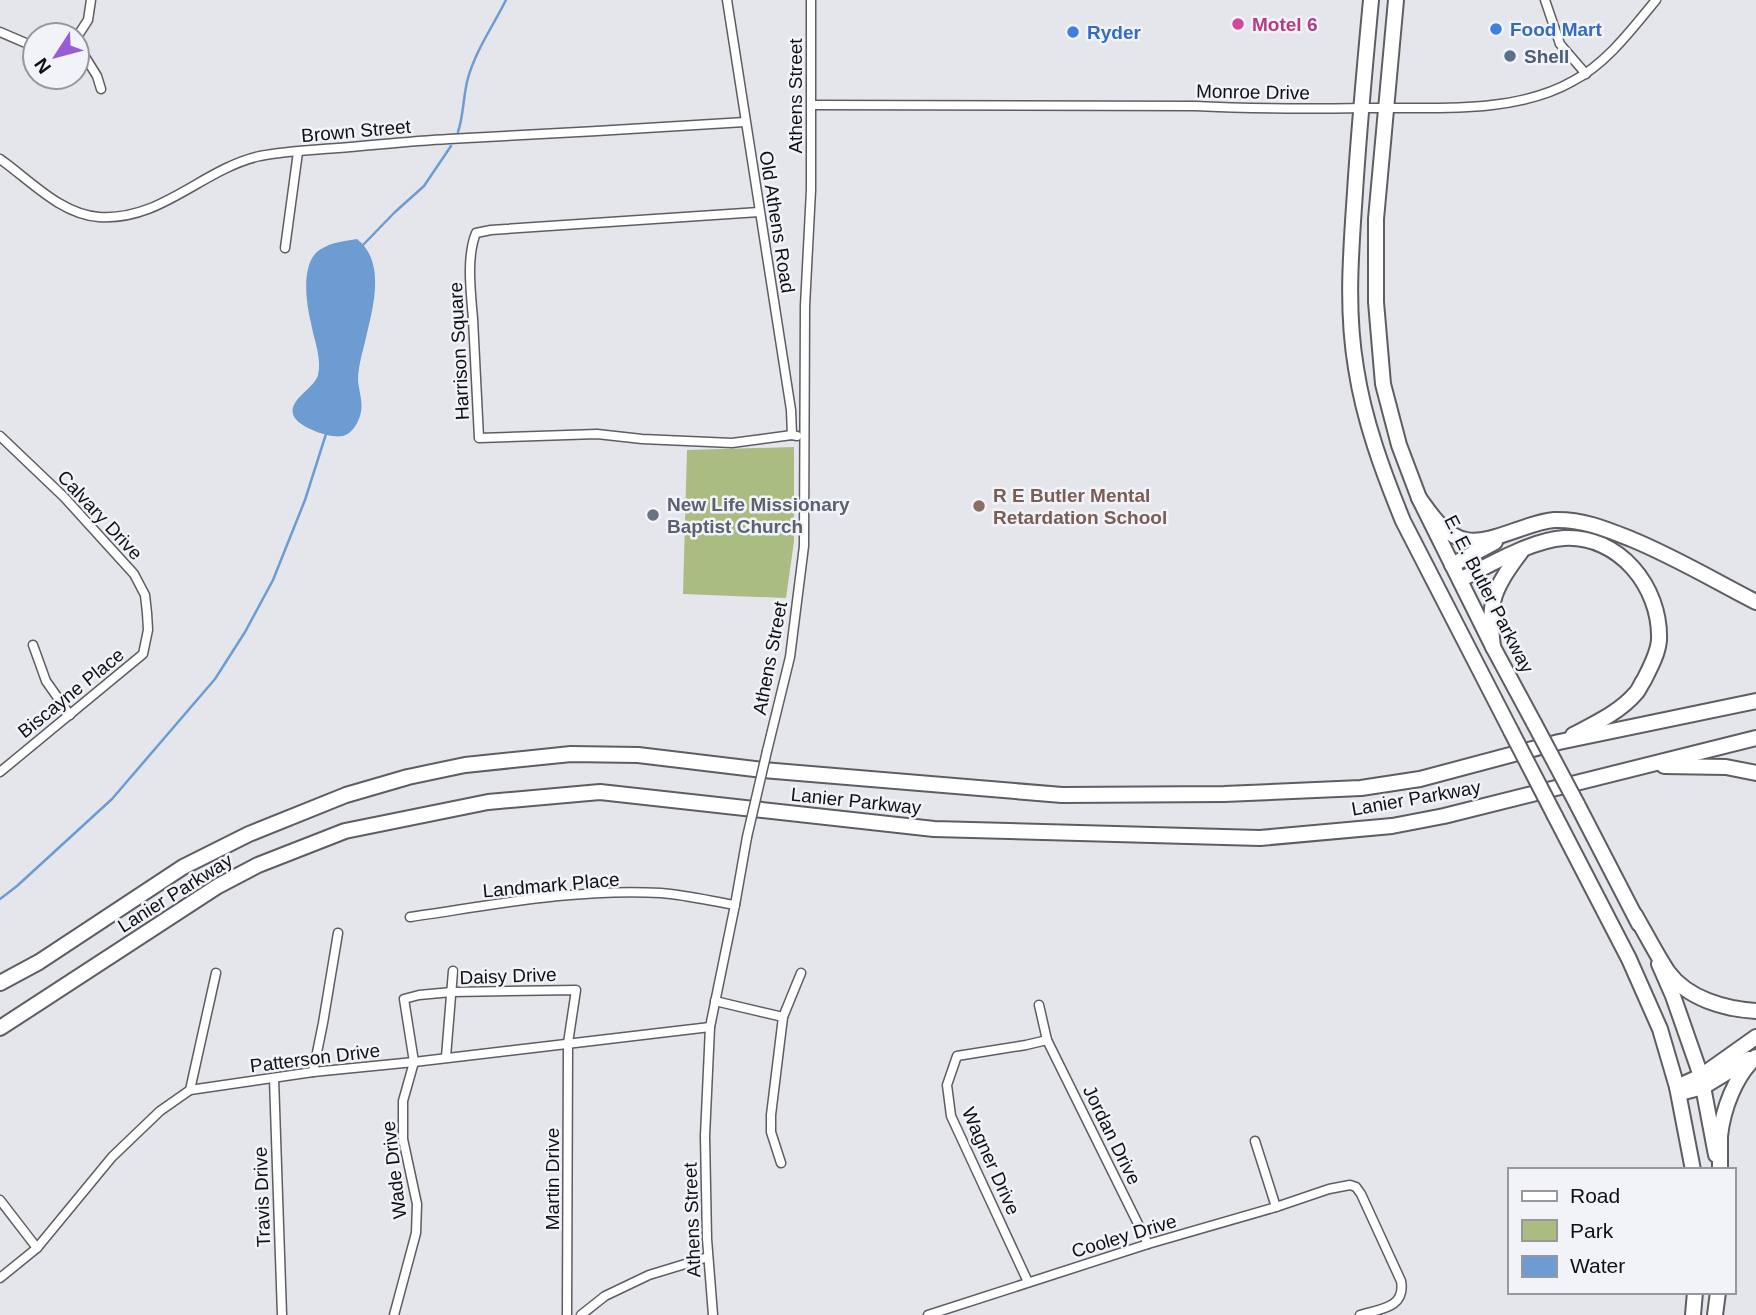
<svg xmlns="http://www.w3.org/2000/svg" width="1756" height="1315" viewBox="0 0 1756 1315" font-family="Helvetica,sans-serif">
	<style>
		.green { fill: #abbc83 }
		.water { fill: #6c9cd1 }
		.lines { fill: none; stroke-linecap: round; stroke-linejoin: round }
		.stream { stroke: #6c9cd1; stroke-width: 2.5 }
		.minor-casing { stroke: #5c5e63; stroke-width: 11 }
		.trunk-casing { stroke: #5c5e63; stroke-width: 18 }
		.motorway-casing { stroke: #5c5e63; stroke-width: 18 }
		.minor { stroke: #fff; stroke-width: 8 }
		.trunk { stroke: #fff; stroke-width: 14 }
		.motorway { stroke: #fff; stroke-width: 14 }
		.minor-bridge-casing { stroke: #5c5e63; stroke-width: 11; stroke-linecap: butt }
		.trunk-bridge-casing { stroke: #5c5e63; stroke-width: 18; stroke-linecap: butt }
		.minor-bridge { stroke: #fff; stroke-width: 8 }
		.trunk-bridge { stroke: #fff; stroke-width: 14 }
		.hotel-dot { fill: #d1479c; stroke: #f1f3f9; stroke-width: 2.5 }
		.shop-dot { fill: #3f7fe0; stroke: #f1f3f9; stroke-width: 2.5 }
		.service-dot { fill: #5c6f8a; stroke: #f1f3f9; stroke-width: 2.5 }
		.education-dot { fill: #8d6e63; stroke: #f1f3f9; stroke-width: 2.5 }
		.worship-dot { fill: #6b7280; stroke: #f1f3f9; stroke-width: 2.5 }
		.labels { text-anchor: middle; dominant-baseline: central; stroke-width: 5; stroke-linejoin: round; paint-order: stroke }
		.hotel-label { font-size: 19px; font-weight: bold; fill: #b23c85; stroke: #f1f3f9; text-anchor: start }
		.shop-label { font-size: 19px; font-weight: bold; fill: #366cbe; stroke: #f1f3f9; text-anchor: start }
		.service-label { font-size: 19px; font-weight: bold; fill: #4e5e75; stroke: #f1f3f9; text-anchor: start }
		.street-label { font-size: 19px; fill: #0f1012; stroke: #f1f3f9 }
		.education-label { font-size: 19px; font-weight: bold; fill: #785e54; stroke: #f1f3f9; text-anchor: start }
		.worship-label { font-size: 19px; font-weight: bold; fill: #5b616d; stroke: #f1f3f9; text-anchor: start }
	</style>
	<rect width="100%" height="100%" fill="#e4e6ec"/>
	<!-- green -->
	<polygon class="green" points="794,447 794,541 786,598 683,594 687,450"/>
	<!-- water -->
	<path class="water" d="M357,239C385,261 374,304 367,333C364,348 358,365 358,380C359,393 364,403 360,416C357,425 352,433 343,436C331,439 296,427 293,414C289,399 314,389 318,375C322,358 314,340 311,323C306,303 300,261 321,249C332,242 345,241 357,239Z"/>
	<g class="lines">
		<!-- stream -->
		<g class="stream">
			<path d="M458,132C464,114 463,96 468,78C476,50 493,26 506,0"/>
			<polyline points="363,245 395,212 424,186 451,146"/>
			<polyline points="0,899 17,886 112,799 215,679 245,632 273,580 305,500 326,434"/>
		</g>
		<!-- minor casing -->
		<g class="minor-casing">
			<g id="minor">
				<polyline points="727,0 791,410 792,435 797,436"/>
				<polyline points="1545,0 1560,44 1586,74"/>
				<polyline points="0,32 35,47"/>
				<polyline points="77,37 88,20 91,0"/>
				<polyline points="77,44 97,76 101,89"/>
				<path d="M812,105L1195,106C1251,109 1308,109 1365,108C1430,107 1514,115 1573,81C1607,63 1632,29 1656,0"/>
				<path d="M0,159C30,180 60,214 99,217C162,221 202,169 260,156C285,151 313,150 338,148C375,145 412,141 449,139C548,134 646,128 745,122"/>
				<path d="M759,212L491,230L476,233C466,257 471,294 473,319C475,359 477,399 479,438L597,434L642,439L732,443L792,435"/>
				<polyline points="285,248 298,152"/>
				<polyline points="0,436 64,497 134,574 145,595 147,613 148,630 143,654 0,772"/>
				<polyline points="33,645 46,681 70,715"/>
				<polyline points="767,751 790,657 804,546 805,306 811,190 811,0"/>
				<path d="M410,917C493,905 577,888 661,893C686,895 711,901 735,905"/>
				<polyline points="715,1001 783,1017"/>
				<polyline points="1039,1005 1047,1040 1148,1244"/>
				<polyline points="446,1057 453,971"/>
				<polyline points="313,1072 323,1023 338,933"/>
				<polyline points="274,1078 282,1315"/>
				<polyline points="190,1090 216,973"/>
				<polyline points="1255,1141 1276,1207"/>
				<polyline points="781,1163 771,1132 771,1115 783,1017 801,973"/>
				<polyline points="0,1200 37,1248"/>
				<polyline points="0,1278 37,1248 112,1157 160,1111 190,1090 313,1072 414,1062 710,1027"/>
				<polyline points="1028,1282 951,1116 947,1085 957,1056 1026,1045 1047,1040"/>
				<polyline points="394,1315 416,1233 417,1204 403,1139 403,1101 414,1062 404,999 419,995 452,992 576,990 568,1043 567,1315"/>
				<polyline points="581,1315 605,1296 649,1275 708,1257"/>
				<polyline points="713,1315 707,1239 705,1136 710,1027 735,905 747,837"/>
				<path d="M928,1315L1148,1244L1276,1207L1329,1189L1350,1185L1356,1187L1361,1194L1401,1281C1406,1308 1380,1309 1360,1315"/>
			</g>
		</g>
		<!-- trunk casing -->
		<g class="trunk-casing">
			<g id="trunk">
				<path d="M1371,0C1365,64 1359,128 1355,192C1351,251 1346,309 1356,368C1364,421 1383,472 1403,521L1511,731"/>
				<polyline points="1396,0 1376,219 1376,302 1383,384 1399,445 1419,498 1493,647 1534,723"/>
				<polyline points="1577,804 1639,924"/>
				<polyline points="1555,816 1629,959 1660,1029 1677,1087 1693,1170"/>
				<polyline points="1659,964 1673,996 1701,1076 1716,1155"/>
				<polyline points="1693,1315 1695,1292"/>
				<polyline points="1715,1315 1718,1292"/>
			</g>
		</g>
		<!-- motorway casing -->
		<g class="motorway-casing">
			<g id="motorway">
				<path d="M1419,498C1431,514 1444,536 1466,540C1491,545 1527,522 1554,520C1582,519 1606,529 1631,539C1675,557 1715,581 1756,602"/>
				<polyline points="1452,565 1495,542"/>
				<path d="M1460,580C1489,565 1532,540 1564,538C1619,535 1661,587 1659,640C1658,654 1650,668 1644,680C1641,684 1639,690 1636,693C1620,712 1594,724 1573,735"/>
				<path d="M1493,647C1487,603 1494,587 1521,552"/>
				<polyline points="1664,766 1726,767 1756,773"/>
				<path d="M1635,915C1646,934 1656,954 1668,972C1688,999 1725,1009 1756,1011"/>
				<polyline points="0,983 39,962 183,867 249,834 346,795 408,777 465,765 571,754 638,755 763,770 1062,795 1224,794 1361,788 1420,779 1559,742 1756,701"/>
				<polyline points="0,1028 218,886 258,865 345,831 488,802 600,792 934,829 1260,838 1392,826 1444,816 1756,738"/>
				<polyline points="1677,1087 1701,1076 1756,1037"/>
				<polyline points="1680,1093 1703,1087 1749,1059"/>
				<path d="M1720,1170C1720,1159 1720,1147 1720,1136C1723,1109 1735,1076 1756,1057"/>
			</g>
		</g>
		<!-- minor -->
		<use href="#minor" class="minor"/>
		<!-- trunk -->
		<use href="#trunk" class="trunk"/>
		<!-- motorway -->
		<use href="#motorway" class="motorway"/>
		<!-- minor-bridge casing -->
		<g class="minor-bridge-casing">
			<polyline id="minor-bridge" points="747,837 767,751"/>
		</g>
		<!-- trunk-bridge casing -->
		<g class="trunk-bridge-casing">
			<g id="trunk-bridge">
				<polyline points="1534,723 1577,804"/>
				<polyline points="1511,731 1555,816"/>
			</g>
		</g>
		<!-- minor-bridge -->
		<use href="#minor-bridge" class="minor-bridge"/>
		<!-- trunk-bridge -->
		<use href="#trunk-bridge" class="trunk-bridge"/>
	</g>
	<!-- markers -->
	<circle class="hotel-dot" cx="1238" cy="24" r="7"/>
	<g class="shop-dot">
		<circle cx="1496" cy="29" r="7"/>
		<circle cx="1073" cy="32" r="7"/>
	</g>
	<circle class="service-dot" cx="1510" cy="56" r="7"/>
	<circle class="education-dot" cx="979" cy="506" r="7"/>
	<circle class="worship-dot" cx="653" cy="515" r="7"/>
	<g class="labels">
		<!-- hotel labels -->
		<g class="hotel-label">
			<text x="1252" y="24">Motel 6</text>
		</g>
		<!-- shop labels -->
		<g class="shop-label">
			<text x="1510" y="29">Food Mart</text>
			<text x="1087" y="32">Ryder</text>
		</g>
		<!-- service labels -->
		<g class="service-label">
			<text x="1524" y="56">Shell</text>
		</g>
		<!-- street labels -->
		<g class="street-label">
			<text transform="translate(1253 92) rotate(1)">Monroe Drive</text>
			<text transform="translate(795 96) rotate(-90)">Athens Street</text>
			<text transform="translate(356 131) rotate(-5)">Brown Street</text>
			<text transform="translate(777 222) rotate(81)">Old Athens Road</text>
			<text transform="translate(459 351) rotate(-93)">Harrison Square</text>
			<text transform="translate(100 515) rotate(47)">Calvary Drive</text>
			<text transform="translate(1489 594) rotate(63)">E. E. Butler Parkway</text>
			<text transform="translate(770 658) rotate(-79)">Athens Street</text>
			<text transform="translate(71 693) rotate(-39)">Biscayne Place</text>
			<text transform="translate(1416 798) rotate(-10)">Lanier Parkway</text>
			<text transform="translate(856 801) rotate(6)">Lanier Parkway</text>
			<text transform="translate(551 885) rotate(-5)">Landmark Place</text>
			<text transform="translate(175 893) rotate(-32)">Lanier Parkway</text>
			<text transform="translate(508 976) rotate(-2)">Daisy Drive</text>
			<text transform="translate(315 1058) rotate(-7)">Patterson Drive</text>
			<text transform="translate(1112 1135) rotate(64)">Jordan Drive</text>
			<text transform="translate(991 1161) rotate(66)">Wagner Drive</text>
			<text transform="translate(394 1170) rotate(-97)">Wade Drive</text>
			<text transform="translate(552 1179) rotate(-90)">Martin Drive</text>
			<text transform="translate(262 1197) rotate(-92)">Travis Drive</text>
			<text transform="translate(692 1220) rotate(-92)">Athens Street</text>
			<text transform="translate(1124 1236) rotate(-17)">Cooley Drive</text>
		</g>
		<!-- education labels -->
		<g class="education-label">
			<text x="993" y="495">R E Butler Mental<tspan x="993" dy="22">Retardation School</tspan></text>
		</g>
		<!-- worship labels -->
		<g class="worship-label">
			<text x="667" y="504">New Life Missionary<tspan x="667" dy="22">Baptist Church</tspan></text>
		</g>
	</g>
	<!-- legend -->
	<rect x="1508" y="1168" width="228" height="126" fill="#f1f3f9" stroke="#97989d" stroke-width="2"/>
	<rect x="1522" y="1191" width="35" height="10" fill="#ffffff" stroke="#97989d" stroke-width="2"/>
	<text x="1570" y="1203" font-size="21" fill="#0f1012">Road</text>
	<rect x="1522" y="1220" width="35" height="21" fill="#abbc83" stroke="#97989d" stroke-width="2"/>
	<text x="1570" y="1238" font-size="21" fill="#0f1012">Park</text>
	<rect x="1522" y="1256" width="35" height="21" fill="#6c9cd1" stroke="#97989d" stroke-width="2"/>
	<text x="1570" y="1273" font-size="21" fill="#0f1012">Water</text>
	<!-- north arrow -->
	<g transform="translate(56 56) rotate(234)"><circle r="33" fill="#f1f3f9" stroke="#97989d" stroke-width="2"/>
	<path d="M0-5L12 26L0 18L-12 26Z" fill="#995cd3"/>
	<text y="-10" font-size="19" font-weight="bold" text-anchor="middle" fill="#0f1012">N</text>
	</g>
</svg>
